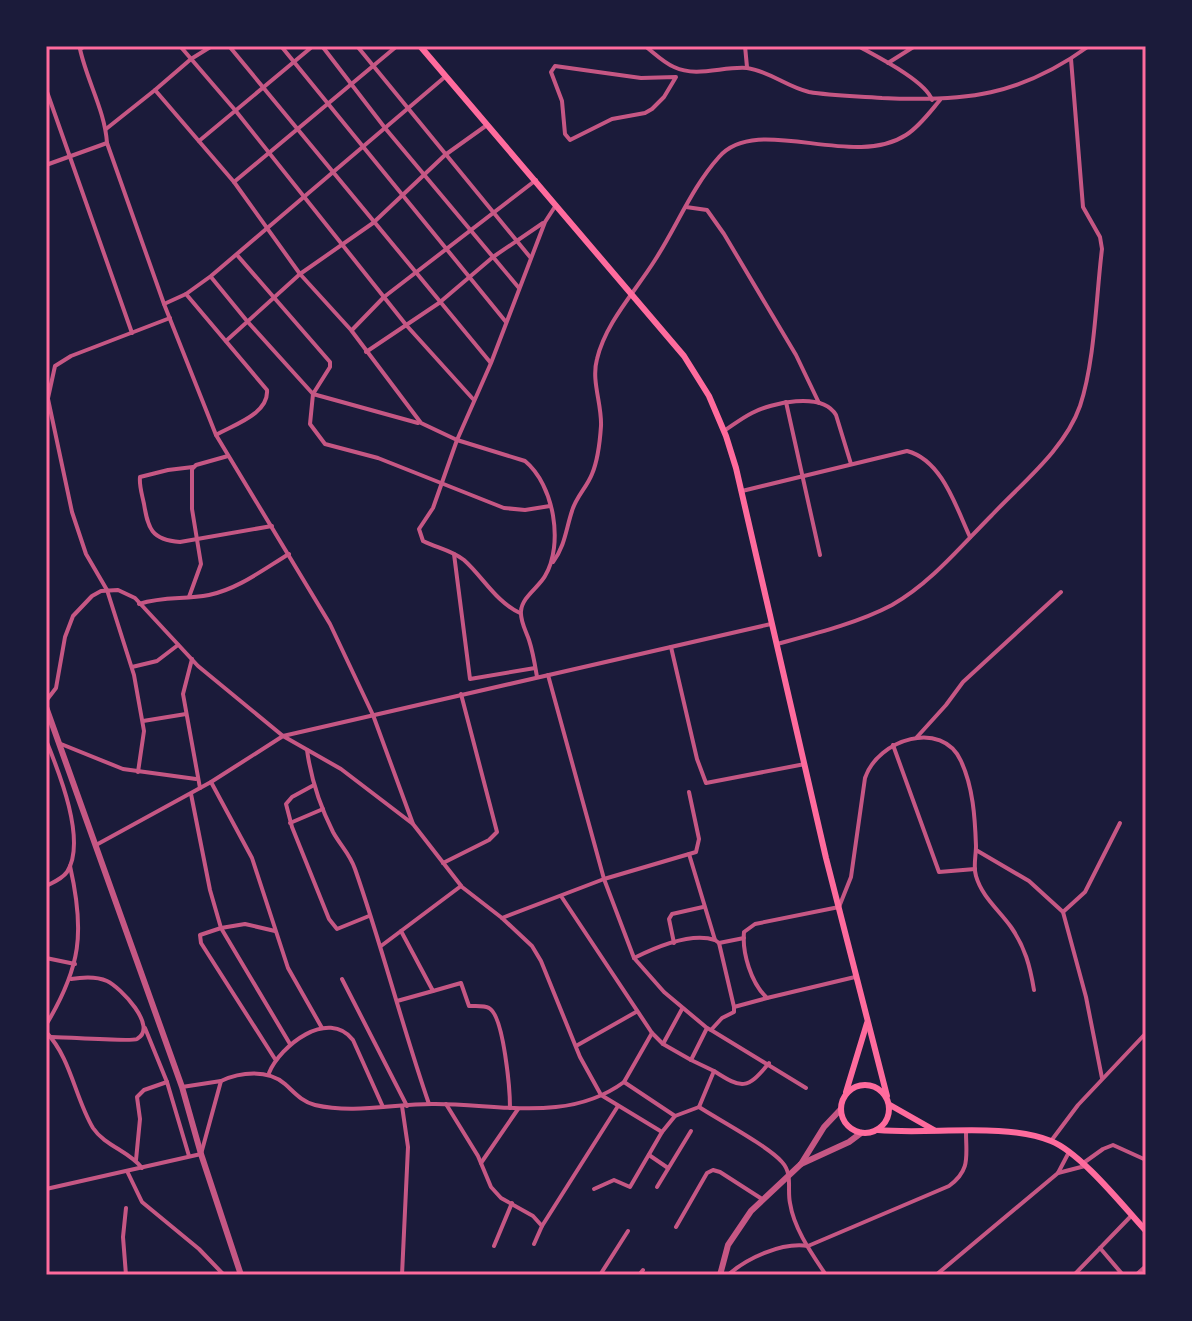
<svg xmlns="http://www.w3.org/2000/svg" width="1192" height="1321" viewBox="0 0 1192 1321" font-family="Poppins,sans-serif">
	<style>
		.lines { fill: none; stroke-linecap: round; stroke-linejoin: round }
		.minor { stroke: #c65784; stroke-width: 4 }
		.tertiary { stroke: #c65784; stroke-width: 6 }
		.secondary { stroke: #ff6b9d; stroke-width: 6 }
		.neatline { fill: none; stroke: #ff6b9d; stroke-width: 3 }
	</style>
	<rect width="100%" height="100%" fill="#1b1b3a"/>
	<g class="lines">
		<!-- minor -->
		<g class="minor">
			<path d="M85,46L80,49C87,81 105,111 107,143L164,304L216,435L330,624L373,715L413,824L462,887L502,918L532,946L541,961L580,1057L601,1095L662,1132L675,1116L699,1107C719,1120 768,1146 782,1162C793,1174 787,1189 790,1203C794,1229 812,1254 826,1275"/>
			<polyline points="180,46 235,110 407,326 473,399"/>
			<polyline points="229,46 490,362"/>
			<polyline points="281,46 506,322"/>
			<polyline points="322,46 385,128 519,288"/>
			<polyline points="357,46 530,257"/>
			<path d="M645,46C654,53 664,63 674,67C697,78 723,66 747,68C769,71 787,87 809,92C833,96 858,96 882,98C965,102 1020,96 1089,46"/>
			<polyline points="745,46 747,67"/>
			<path d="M858,46C876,56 926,81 932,100"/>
			<polyline points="888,63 915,46"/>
			<polygon points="555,66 641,78 676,77 664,97 652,109 645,113 612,119 570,140 565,134 562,101 551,72"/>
			<polyline points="46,89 132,333"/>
			<polyline points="155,90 191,59 212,46"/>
			<path d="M106,129L155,90L234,182L300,274L351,330L421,423L457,440L525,461C554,485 564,544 545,576C539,587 522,597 521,611C520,621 526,631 529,640C533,652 535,665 537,677"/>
			<polyline points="199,141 313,46"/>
			<polyline points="46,165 107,143"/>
			<polyline points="234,182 397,46"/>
			<polyline points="686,207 707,210 724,234 796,355 819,403"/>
			<polyline points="211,277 247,321 313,394 330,367 330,362 237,255"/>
			<path d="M186,294L267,390C269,414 233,425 216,435"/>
			<polyline points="164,304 186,294 211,276 446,76"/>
			<polyline points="352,330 384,297 536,180"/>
			<polyline points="226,341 300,274 373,223 445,155 487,125"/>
			<polyline points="366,352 439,303 493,257 543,223"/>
			<polyline points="48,398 55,366 71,356 170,318"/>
			<polyline points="48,399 72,512 86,554 107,590 134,675 144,731 138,772"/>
			<polyline points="786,402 820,555"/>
			<polyline points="418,423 313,394 310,424 325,444 378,458 504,508 525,510 550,506"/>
			<path d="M724,431C733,425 742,418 752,413C771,403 822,391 836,415L851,464"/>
			<path d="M193,467L168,470L140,477C139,486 142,494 144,504C148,528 151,540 180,542L272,526"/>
			<path d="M742,491L907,451C942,460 956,507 970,537"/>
			<polyline points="454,554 470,679 535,668"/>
			<path d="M553,562C565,546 566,529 572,511C576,497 587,487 592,474C598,460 600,441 601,426C602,404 591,381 597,359C606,322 635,292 655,260C677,226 692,187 719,157C757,113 852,170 906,135C919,127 930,112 940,100"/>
			<polyline points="189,597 201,564 192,509 192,469 196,465 228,456"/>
			<path d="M139,604C165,596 184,600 209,595C238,589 264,569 289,554"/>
			<path d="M520,613C496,602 483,577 464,560C451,550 437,548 423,541L419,529L433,508L457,440L491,363L545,222L556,205"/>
			<path d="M777,644C814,634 858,623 892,605C931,583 961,546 992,515C1022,483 1065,449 1080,406C1095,361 1096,297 1102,249L1100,237L1083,207L1071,59"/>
			<polyline points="671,647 697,759 706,783 805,764"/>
			<polyline points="192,659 183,694 200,788"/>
			<polyline points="132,667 157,661 178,645"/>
			<polyline points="548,675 604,879 634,958 664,992 707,1028"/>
			<polyline points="46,701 56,688 65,637 73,616 92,596 101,591 118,590 135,598 198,666 283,736 341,769 413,824"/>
			<polyline points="143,721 186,714"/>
			<polyline points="917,737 946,705 963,682 1061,592"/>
			<path d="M46,740C59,772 87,841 67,872C62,879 54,882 46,886"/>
			<polyline points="61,744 123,769 196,779"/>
			<polyline points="893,745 939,872 975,869"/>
			<path d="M307,750C311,779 320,806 333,832C340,845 350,854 355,869C382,946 402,1026 429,1104"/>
			<polyline points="211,782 252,858 288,968 322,1028"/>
			<polyline points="314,785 292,797 286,804 292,827 329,919 337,929 369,916"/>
			<polyline points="191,794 210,890 221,928 245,924 275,931"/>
			<polyline points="290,823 323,809"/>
			<polyline points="96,845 211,782 283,736 771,624"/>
			<polyline points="976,850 1029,881 1063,912 1086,997 1102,1078"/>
			<polyline points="689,854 715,940 719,943 734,1007 734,1012 722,1018 711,1030 707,1028 691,1060 714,1071 699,1107"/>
			<polyline points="443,863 489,840 497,832 461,694"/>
			<polyline points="561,896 652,1033 663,1044 691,1060"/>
			<polyline points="1063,912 1085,892 1120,823"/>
			<polyline points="502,918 604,879 696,852 699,839 689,792"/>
			<path d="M401,931L433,991L461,983L469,1006C475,1006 484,1005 489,1008C504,1016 510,1091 510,1108"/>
			<polyline points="674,943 669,919 672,914 703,907"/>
			<polyline points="719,943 744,938"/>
			<polyline points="381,946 461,886"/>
			<polyline points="46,958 75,964"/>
			<path d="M634,958C656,947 691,932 715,940"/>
			<path d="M855,977L767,998C751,983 742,953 744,932L755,924L839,907L851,877L865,778C878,739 942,719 961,761C973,787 975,817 976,846C976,856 973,867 976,876C982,897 999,910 1011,927C1025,947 1030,966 1034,990"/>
			<polyline points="342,979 407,1106"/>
			<polyline points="397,1001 433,991"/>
			<polyline points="734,1007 767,998"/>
			<path d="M46,1025C81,967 85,932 70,866"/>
			<polyline points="145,1028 167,1082 189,1156"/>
			<polyline points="711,1030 806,1088"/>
			<path d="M46,1032C71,1058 75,1098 93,1128C105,1146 129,1151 142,1168"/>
			<path d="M51,1037C65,1037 131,1042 137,1039C159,1027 120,987 107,981C96,976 83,977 71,979"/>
			<polyline points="663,1044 682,1009"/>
			<polyline points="576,1046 636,1012"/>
			<polyline points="275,1059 201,943 200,935 221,928 290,1044"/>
			<path d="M714,1071C742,1089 747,1090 769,1063"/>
			<path d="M269,1073C280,1046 328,1008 353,1040L383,1107"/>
			<polyline points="624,1082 675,1116"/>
			<polyline points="182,1087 221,1081"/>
			<polyline points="446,1104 478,1156 491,1187 501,1198 533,1216 542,1226 534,1244"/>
			<polyline points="1051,1141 1078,1105 1146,1033"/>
			<polyline points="649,1155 668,1168"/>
			<polyline points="136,1160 140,1119 137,1097 144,1090 167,1082"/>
			<polyline points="481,1163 518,1109"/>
			<polyline points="1082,1164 1103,1149 1113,1145 1146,1160"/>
			<polyline points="127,1171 142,1202 199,1249 224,1275"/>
			<polyline points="1058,1173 1085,1166"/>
			<polyline points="657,1187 691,1131"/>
			<path d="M46,1189L201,1154L221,1081C240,1072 268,1069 285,1084C294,1092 302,1102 315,1105C353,1114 394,1104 432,1104C496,1103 567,1124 624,1082L652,1033"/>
			<polyline points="594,1189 614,1180 630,1187 662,1132"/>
			<polyline points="126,1208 123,1237 126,1275"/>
			<polyline points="542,1226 618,1106"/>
			<polyline points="676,1227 707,1173 713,1170 720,1172 762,1199"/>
			<polyline points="494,1246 512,1203"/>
			<polyline points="1100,1248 1123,1275"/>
			<polyline points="775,1274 776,1275"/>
			<polyline points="402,1275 408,1147 402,1106"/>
			<polyline points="600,1275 628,1231"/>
			<polyline points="639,1275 643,1270"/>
			<path d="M728,1275C747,1258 782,1242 808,1246L949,1186C971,1170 966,1156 966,1132"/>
			<polyline points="936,1275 1058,1173 1069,1152"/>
			<polyline points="1074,1275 1132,1215"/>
			<polyline points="1136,1275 1146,1266"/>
		</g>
		<!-- tertiary -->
		<g class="tertiary">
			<polyline points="46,707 182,1087 201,1154 241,1275"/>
			<polyline points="801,1164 849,1142 861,1133"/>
			<polyline points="720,1275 728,1245 751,1211 801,1164 824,1127 841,1109"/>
		</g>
		<!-- secondary -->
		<g class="secondary">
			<polyline points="420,46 684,356 709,396 726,436 736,468 826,858 887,1096"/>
			<circle cx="865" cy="1109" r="24"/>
			<polyline points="846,1092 867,1023"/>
			<polyline points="890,1105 934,1130"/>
			<path d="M878,1130C930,1135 1003,1122 1051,1141C1081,1153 1123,1206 1146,1231"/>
		</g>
	</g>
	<!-- border -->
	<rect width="1192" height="1321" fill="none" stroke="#1b1b3a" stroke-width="96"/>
	<rect x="48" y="48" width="1096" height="1225" class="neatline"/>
</svg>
